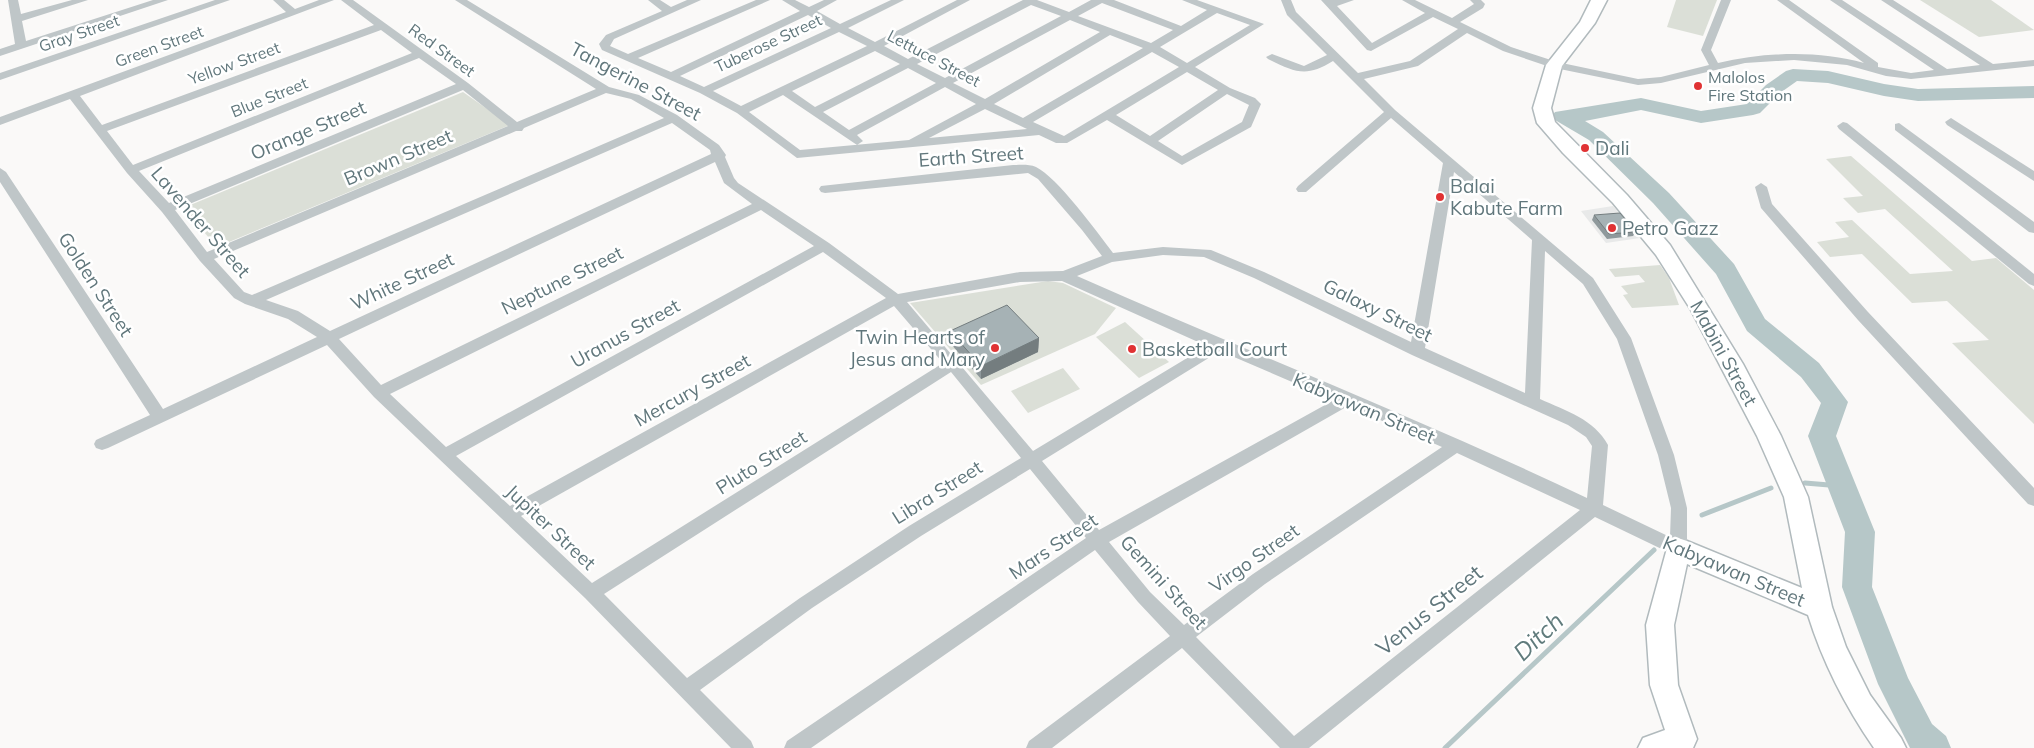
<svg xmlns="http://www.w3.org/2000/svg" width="2034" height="748" viewBox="0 0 2034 748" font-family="Mulish,sans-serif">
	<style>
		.built { fill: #e8e9e9 }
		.green { fill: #dbdfd7 }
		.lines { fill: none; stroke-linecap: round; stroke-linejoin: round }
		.stream { stroke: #b6c7c8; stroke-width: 5 }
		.river { fill: #b6c7c8; fill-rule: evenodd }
		.secondary-casing { stroke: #b1babd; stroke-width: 3 }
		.street { fill: #bfc6c8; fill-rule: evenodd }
		.secondary { fill: #fff; fill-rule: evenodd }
		.wall { fill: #8f999c }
		.shaded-wall { fill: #747d7f }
		.building { fill: #a6b2b5; stroke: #747d7f }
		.poi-dot { fill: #e03233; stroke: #fff; stroke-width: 2 }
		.labels { text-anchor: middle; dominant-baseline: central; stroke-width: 5; stroke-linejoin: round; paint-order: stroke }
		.far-street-label { font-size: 16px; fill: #61777c; stroke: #fff }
		.far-poi-label { font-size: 16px; fill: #61777c; stroke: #fff; text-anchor: start }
		.street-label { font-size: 19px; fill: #61777c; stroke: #fff }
		.poi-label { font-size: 19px; fill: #61777c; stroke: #fff; text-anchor: start }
		.near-street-label { font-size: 22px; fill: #61777c; stroke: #fff }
		.near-water-label { font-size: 24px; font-style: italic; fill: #607b7c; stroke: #fff }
	</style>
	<rect width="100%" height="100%" fill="#faf9f8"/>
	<!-- built -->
	<polygon class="built" points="1613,206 1640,238 1606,243 1581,211"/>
	<!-- green -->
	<g class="green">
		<polygon points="1676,0 1717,0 1703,36 1667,27"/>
		<polygon points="1920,0 1991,0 2034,30 1979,37"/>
		<polygon points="463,92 510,125 217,247 183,208"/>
		<polygon points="1851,156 1972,261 1996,258 2034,290 2034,424 1952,343 1989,340 1947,301 1912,303 1862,254 1830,257 1817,242 1849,237 1835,222 1852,220 1910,274 1953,271 1885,209 1858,213 1843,198 1863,196 1826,159"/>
		<polygon points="1660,265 1669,278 1679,305 1632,308 1623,295 1628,294 1621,286 1645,282 1639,275 1615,277 1609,269"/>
		<polygon points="1048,281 1063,283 1116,308 1095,334 981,385 910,303"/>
		<polygon points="1125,322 1169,362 1139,378 1096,337"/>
		<polygon points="1063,368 1080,389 1028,413 1011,391"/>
	</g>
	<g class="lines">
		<!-- stream -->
		<g class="stream">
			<polyline points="1805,483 1841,486"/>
			<polyline points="1702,515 1771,488"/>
			<polyline points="1445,748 1654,550"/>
		</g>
		<!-- river -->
		<polygon class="river" points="1793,69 1828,71 1884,84 1918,89 2034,86 2034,98 1918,101 1884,96 1828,83 1797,81 1780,93 1760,113 1753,115 1701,123 1641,110 1585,121 1603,132 1669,193 1734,264 1765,319 1819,363 1848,402 1836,436 1875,532 1872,587 1908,678 1932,724 1946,736 1951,748 1910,748 1878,684 1842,587 1845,532 1808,436 1821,403 1801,377 1747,331 1716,274 1653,203 1589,140 1555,120 1552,116 1555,112 1641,98 1701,111 1747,104 1766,85 1786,71"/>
		<!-- secondary casing -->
		<g class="secondary-casing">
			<path id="secondary" d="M1591,0H1607L1595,23L1562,66L1551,108L1555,122L1627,195L1670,245L1743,364L1781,436L1808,497L1832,607L1846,647L1870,695L1901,738L1906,748H1874C1845,706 1823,663 1808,615L1687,564L1674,625L1678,685L1697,739L1693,748H1638L1643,738L1665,730L1650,685L1646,625L1669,541L1678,538L1687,541L1802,588L1784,497L1757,436L1691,310L1656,255L1613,203L1563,153L1537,123L1533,108L1546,65L1580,22Z"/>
		</g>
		<!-- street -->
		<g class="street">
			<polygon points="8,0 18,0 21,14 72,0 88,0 22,21 26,41 153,0 168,0 0,56 0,49 15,44"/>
			<polygon points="215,0 230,0 0,80 0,73"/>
			<path d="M273,0H284L295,9L319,0H334L80,96L102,125L374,25L341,0H353L468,83L517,122L596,89L455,0H467L609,87L639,95L677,115L719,145L726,155L725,157L734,178L738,183L829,243L898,294L1020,272L1063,271L1102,256L1082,230L1038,179L1028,173L825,193L821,192L819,189L821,186L1013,165C1020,165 1029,164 1036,167C1057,177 1098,233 1113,253L1163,247L1211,250L1264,272L1411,342L1443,163L1391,118L1306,192H1298L1296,189L1298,186L1384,112L1333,61C1306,78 1295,72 1268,59L1266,57L1272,54L1304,66L1327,55L1287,15L1281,0H1291L1296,12L1358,73L1410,61L1458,29L1433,17L1371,51L1367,50L1321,0H1354L1337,6L1372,43L1425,13L1402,0H1415L1452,18L1474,4L1470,0H1481L1485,4L1483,8L1460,22L1511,47L1557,62L1638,79L1661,77L1709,65L1701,50L1721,0H1731L1711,50L1718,63C1765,52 1818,50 1864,63L1777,0H1789L1878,63V67L1911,73L1934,70L1830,0H1842L1947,69L1980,65L1881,0H1893L1993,64L2034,60V66L1911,79L1886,76L1847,65L1794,60L1745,63L1661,83L1638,85L1550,67L1503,51L1467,33L1418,66L1364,79L1395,110L1593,278L1631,338L1674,455L1687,508V549L1684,554L1678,556L1672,554L1595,517L1309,748H1280L1182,648L1052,748H1026L1029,741L1170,636L1138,602L1095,550L811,748H784L787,741L1086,538L1030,469L921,536L812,608L700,690L751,741L754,748H731L585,598L374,397L327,345L108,448L102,450L96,448L94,444L96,440L150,415L0,182V168L6,172L163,409L317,337L288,319L245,304L234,298L200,261L162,212L127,173L70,99L0,125V117L286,12ZM381,30L412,53L133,165L107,131ZM419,58L456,84L169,203L139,171ZM463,90L508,126L207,252L175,210ZM606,93L631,99L664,118L252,295L244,292L214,259L516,131H522L524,128ZM672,123L710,150L711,154L330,331L298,311L266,300ZM715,162L724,183L752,204L381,385L339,339ZM1454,172L1532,240L1525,393L1425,348ZM761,210L814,246L446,447L390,394ZM1545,251L1583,284L1617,339L1658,455L1671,508L1670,537L1603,505L1608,445C1594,419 1566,411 1540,399ZM823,252L886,298L510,506L456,456ZM1163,255L1204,257L1254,278L1412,355L1568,425L1586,437L1592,446L1587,498C1419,418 1246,351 1077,276L1112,262ZM1062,281L1207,346L1033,451L907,302L1020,282ZM894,306L943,363L592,583L521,516ZM1220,351L1334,400L1099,530L1042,461ZM951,372L1021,458L909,526L800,598L687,678L604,594ZM1348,406L1442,447L1253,574L1184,625L1150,592L1109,542ZM1457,453L1580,510L1294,736L1196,637L1265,584Z"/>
			<path d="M648,0H660L671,7L687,0H701L614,39L610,46L628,54L756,0H770L638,58L671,72L800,11L782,0H795L809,7L824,0H837L817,11L840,24L891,0H904L848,28L875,42L957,0H970L884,46L908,59L1023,0H1037L1069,12L1091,0H1114L1181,26L1207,10L1182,0H1197L1264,24L1195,67L1230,88L1255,98L1261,104L1251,127L1182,165L1107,120L1067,143H1056L1039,135L797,158L737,113L700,93L602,50L599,44L606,35L662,11ZM1102,3L1173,30L1151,43L1078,16ZM1031,5L1061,16L945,78L917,64ZM1217,13L1250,25L1187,63L1160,47ZM808,15L831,28L704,87L680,76ZM1070,20L1100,32L985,99L953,83ZM839,32L867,46L741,106L713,91ZM1110,35L1143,48L1023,118L994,104ZM875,51L900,64L815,107L792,91ZM1152,52L1179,67L1064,136L1033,122ZM908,68L936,83L849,130L823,112ZM1187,72L1218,90L1150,136L1116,115ZM945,87L976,104L909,140L800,150L749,112L783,95L857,145L863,141L857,135ZM1227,94L1249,105L1242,122L1182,156L1158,141ZM985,109L1027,129L929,138Z"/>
			<polygon points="1951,118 2034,171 2034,181 1947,125 1945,122"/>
			<polygon points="1843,122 1847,123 2034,274 2034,286 2029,284 1839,129 1837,126"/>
			<polygon points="1899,123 2034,222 2034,233 2029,232 1895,130 1895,124"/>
			<polygon points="1761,183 1767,187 1772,204 1868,312 2034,488 2034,506 2028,504 1858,320 1761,208 1755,187"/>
		</g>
		<!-- secondary -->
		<use href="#secondary" class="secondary"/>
	</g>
	<!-- wall -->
	<g class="wall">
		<polygon points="1594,215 1636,232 1633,236 1607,239 1592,220"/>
		<polygon points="950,331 1039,338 1038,352 981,379 951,344"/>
	</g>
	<!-- shaded-wall -->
	<polygon class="shaded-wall" points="1039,338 1038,352 981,379 981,366"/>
	<!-- building -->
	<g class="building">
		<polygon points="1620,213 1636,232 1609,234 1594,215"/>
		<polygon points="1007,305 1039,338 981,366 950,331"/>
	</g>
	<!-- markers -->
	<g class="poi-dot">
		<circle cx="1698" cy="86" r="5"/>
		<circle cx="1585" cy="148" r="5"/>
		<circle cx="1440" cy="197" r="5"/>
		<circle cx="1612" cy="228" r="5"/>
		<circle cx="995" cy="348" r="5"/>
		<circle cx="1132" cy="349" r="5"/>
	</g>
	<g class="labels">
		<!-- far-street labels -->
		<g class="far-street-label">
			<text transform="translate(79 33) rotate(-19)">Gray Street</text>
			<text transform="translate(768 43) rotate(-25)">Tuberose Street</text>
			<text transform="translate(159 46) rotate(-20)">Green Street</text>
			<text transform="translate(442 50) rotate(36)">Red Street</text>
			<text transform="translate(934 58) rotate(28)">Lettuce Street</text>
			<text transform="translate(234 63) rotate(-20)">Yellow Street</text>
			<text transform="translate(269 97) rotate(-22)">Blue Street</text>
		</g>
		<!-- far-poi labels -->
		<g class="far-poi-label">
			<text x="1708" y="77">Malolos<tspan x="1708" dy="18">Fire Station</tspan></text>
		</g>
		<!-- street labels -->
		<g class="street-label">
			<text transform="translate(636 81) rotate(28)">Tangerine Street</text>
			<text transform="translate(308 130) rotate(-23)">Orange Street</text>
			<text transform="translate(971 156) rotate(-4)">Earth Street</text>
			<text transform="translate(398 157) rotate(-23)">Brown Street</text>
			<text transform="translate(201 222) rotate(49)">Lavender Street</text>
			<text transform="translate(562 280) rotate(-26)">Neptune Street</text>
			<text transform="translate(402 281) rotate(-25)">White Street</text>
			<text transform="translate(96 284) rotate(57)">Golden Street</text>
			<text transform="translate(1378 310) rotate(26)">Galaxy Street</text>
			<text transform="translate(625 333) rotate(-29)">Uranus Street</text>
			<text transform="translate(1724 353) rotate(61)">Mabini Street</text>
			<text transform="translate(692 390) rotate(-29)">Mercury Street</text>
			<text transform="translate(1364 408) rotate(23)">Kabyawan Street</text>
			<text transform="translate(761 462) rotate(-32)">Pluto Street</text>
			<text transform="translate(937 492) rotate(-32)">Libra Street</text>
			<text transform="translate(551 527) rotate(43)">Jupiter Street</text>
			<text transform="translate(1053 546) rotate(-34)">Mars Street</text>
			<text transform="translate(1254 558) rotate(-35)">Virgo Street</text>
			<text transform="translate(1734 571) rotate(23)">Kabyawan Street</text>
			<text transform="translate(1164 582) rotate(48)">Gemini Street</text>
		</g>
		<!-- poi labels -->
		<g class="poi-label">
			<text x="1595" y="148">Dali</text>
			<text x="1450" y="186">Balai<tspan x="1450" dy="22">Kabute Farm</tspan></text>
			<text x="1622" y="228">Petro Gazz</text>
			<text x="985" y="337" text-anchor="end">Twin Hearts of<tspan x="985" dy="22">Jesus and Mary</tspan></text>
			<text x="1142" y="349">Basketball Court</text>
		</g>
		<!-- near-street labels -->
		<g class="near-street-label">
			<text transform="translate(1429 610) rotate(-39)">Venus Street</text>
		</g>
		<!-- near-water labels -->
		<g class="near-water-label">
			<text transform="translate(1538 636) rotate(-43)">Ditch</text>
		</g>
	</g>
</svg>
